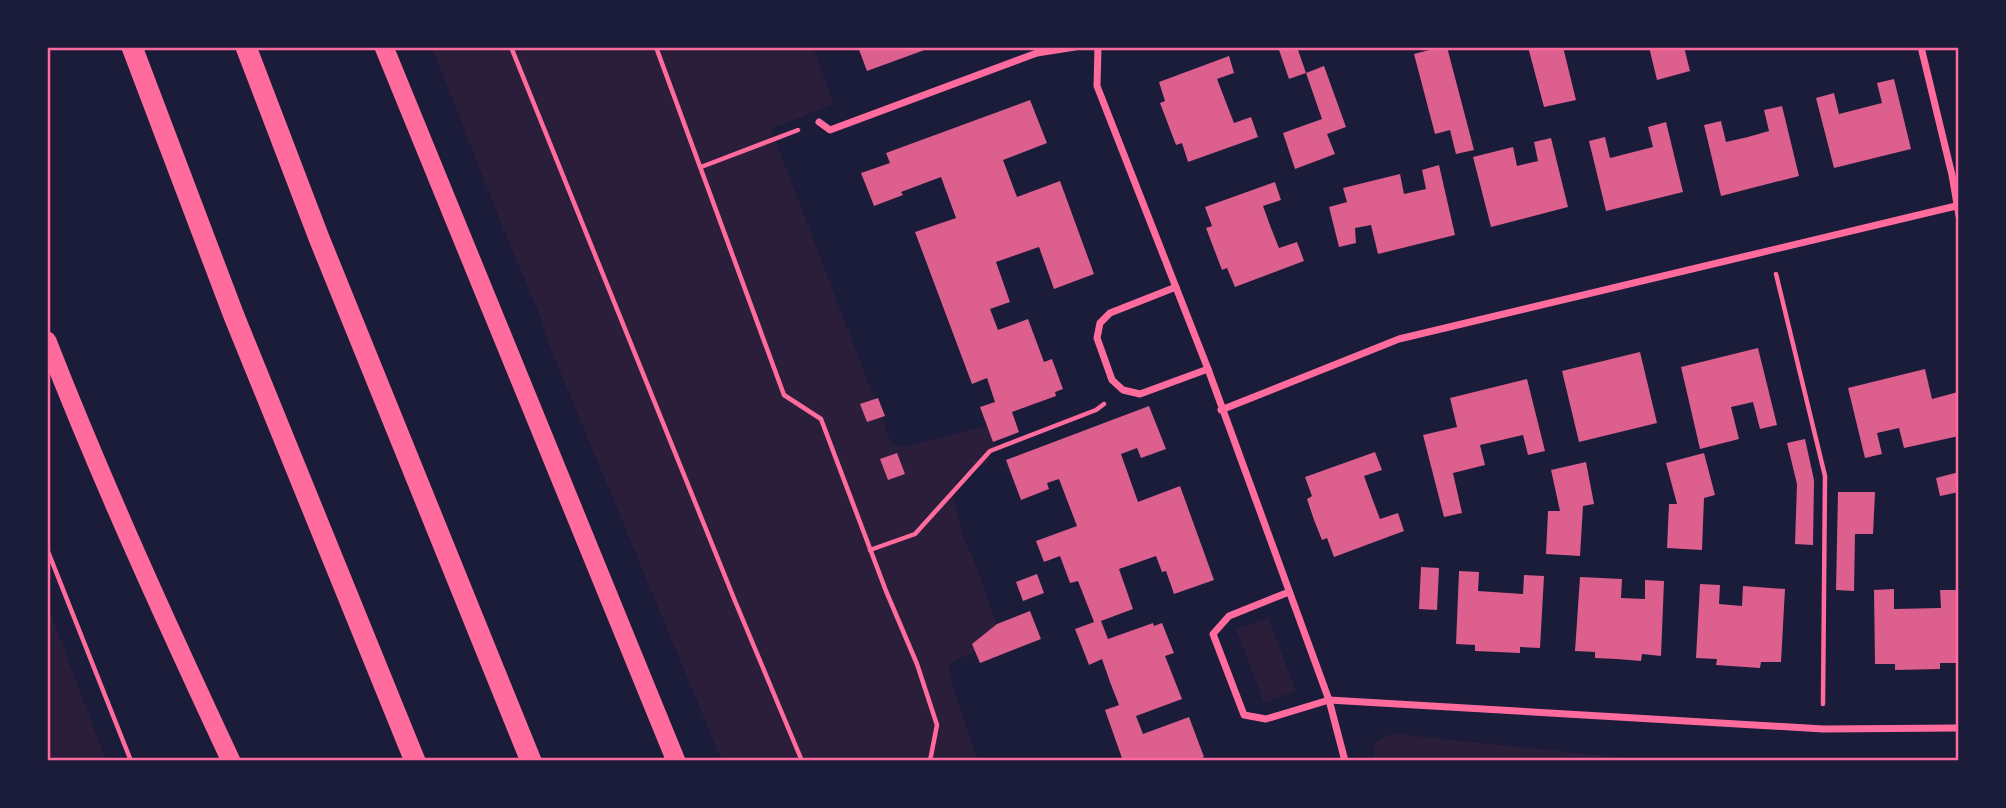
<svg xmlns="http://www.w3.org/2000/svg" width="2006" height="808" viewBox="0 0 2006 808" font-family="'PT Serif',serif">
	<style>
		.green { fill: #2a1e3b }
		.building { fill: #dd5f8e }
		.lines { fill: none; stroke-linecap: round; stroke-linejoin: round }
		.path { stroke: #ff6b9d; stroke-width: 4.5 }
		.minor { stroke: #ff6b9d; stroke-width: 7 }
		.trunk { stroke: #ff6b9d; stroke-width: 19 }
		.motorway { stroke: #ff6b9d; stroke-width: 21 }
		.neatline { fill: none; stroke: #ff6b9d; stroke-width: 2.5 }
	</style>
	<rect width="100%" height="100%" fill="#1b1b3a"/>
	<!-- green -->
	<g class="green">
		<polygon points="432,47 813,47 834,104 771,129 891,442 896,446 905,447 984,426 988,428 994,445 987,463 958,479 952,493 963,536 977,568 1000,634 994,646 955,660 949,667 953,687 978,761 722,761 547,340 542,321 497,213"/>
		<polygon points="47,604 106,761 47,761"/>
		<polygon points="1268,618 1296,691 1264,703 1236,629"/>
		<polygon points="1396,734 1651,761 1374,761 1374,743 1388,735"/>
	</g>
	<!-- building -->
	<g class="building">
		<polygon points="858,47 929,47 930,48 867,71"/>
		<polygon points="1278,47 1297,47 1306,73 1324,66 1346,127 1327,134 1335,154 1295,169 1283,133 1322,119 1306,73 1289,79"/>
		<polygon points="1441,47 1447,47 1474,150 1456,154 1450,130 1435,134 1414,54"/>
		<polygon points="1528,47 1563,47 1576,100 1544,107"/>
		<polygon points="1649,47 1684,47 1690,71 1657,80"/>
		<polygon points="1229,56 1234,73 1217,79 1234,123 1251,117 1258,137 1188,162 1182,143 1176,145 1160,103 1165,101 1159,82"/>
		<polygon points="1894,79 1911,149 1834,168 1816,98 1834,93 1839,114 1882,103 1877,83"/>
		<polygon points="1030,100 1047,143 1003,160 1017,197 1060,181 1094,274 1054,289 1039,247 996,262 1010,302 990,309 998,330 1028,319 1044,362 1052,359 1063,389 1055,392 1056,396 1012,412 1019,432 993,442 980,407 995,402 987,378 972,384 915,232 956,218 941,177 901,192 903,195 874,206 861,173 890,163 886,153"/>
		<polygon points="1782,106 1799,176 1721,196 1704,125 1721,121 1726,142 1748,137 1769,131 1764,110"/>
		<polygon points="1666,122 1683,192 1606,211 1589,141 1605,137 1610,158 1653,147 1648,127"/>
		<polygon points="1551,138 1568,207 1491,227 1473,157 1513,147 1517,166 1538,161 1534,142"/>
		<polygon points="1439,165 1455,235 1378,254 1371,225 1355,228 1356,243 1339,247 1329,207 1347,202 1343,188 1400,174 1404,194 1426,189 1422,170"/>
		<polygon points="1275,182 1281,200 1263,206 1271,228 1279,248 1297,242 1304,261 1235,287 1227,268 1222,270 1206,228 1212,226 1205,207"/>
		<polygon points="1758,348 1777,425 1760,429 1753,402 1731,407 1739,439 1700,449 1681,367"/>
		<polygon points="1640,352 1657,423 1579,442 1562,371"/>
		<polygon points="1925,369 1932,399 1958,392 1959,436 1904,448 1899,428 1877,433 1882,454 1865,458 1848,388"/>
		<polygon points="1527,379 1545,451 1528,455 1523,435 1480,445 1485,465 1453,473 1462,513 1444,517 1423,435 1457,427 1450,398"/>
		<polygon points="878,398 885,416 867,422 860,404"/>
		<polygon points="1149,406 1166,449 1141,458 1137,448 1121,454 1138,502 1180,486 1214,580 1174,594 1166,571 1162,572 1156,556 1119,569 1133,609 1101,621 1108,639 1153,623 1154,626 1162,623 1174,653 1165,656 1182,699 1136,716 1143,734 1189,717 1204,757 1194,761 1123,761 1105,710 1119,705 1110,682 1102,659 1089,665 1075,629 1094,622 1078,581 1070,583 1060,556 1044,562 1036,541 1077,526 1059,479 1047,483 1049,489 1021,500 1006,460"/>
		<polygon points="1805,439 1814,480 1813,545 1795,544 1797,484 1787,443"/>
		<polygon points="1375,452 1382,470 1364,476 1372,498 1380,519 1398,513 1404,531 1334,557 1327,538 1322,540 1314,520 1307,499 1312,496 1305,477"/>
		<polygon points="897,453 905,474 888,480 880,459"/>
		<polygon points="1704,453 1715,495 1704,498 1702,550 1667,548 1669,504 1677,504 1666,463"/>
		<polygon points="1586,462 1594,504 1583,506 1580,556 1546,554 1548,511 1560,511 1551,470"/>
		<polygon points="1959,472 1959,492 1940,496 1936,478"/>
		<polygon points="1838,492 1875,492 1873,534 1855,534 1854,591 1836,590"/>
		<polygon points="1421,567 1439,568 1437,610 1419,609"/>
		<polygon points="1459,571 1479,572 1478,591 1523,594 1524,575 1544,576 1540,648 1520,647 1520,653 1475,651 1475,645 1456,644"/>
		<polygon points="1037,574 1044,593 1023,601 1016,582"/>
		<polygon points="1580,577 1622,579 1621,598 1645,599 1645,580 1664,581 1661,656 1642,654 1641,661 1617,659 1595,658 1595,652 1575,651"/>
		<polygon points="1700,584 1720,585 1719,604 1742,606 1743,586 1785,589 1781,662 1761,662 1760,668 1716,665 1717,659 1696,658"/>
		<polygon points="1894,589 1894,609 1941,608 1940,590 1959,590 1959,663 1940,663 1940,669 1895,670 1895,664 1875,664 1874,590"/>
		<polygon points="1030,611 1041,639 980,663 972,644 997,624"/>
	</g>
	<g class="lines">
		<!-- path -->
		<g class="path">
			<polyline points="511,47 735,601 802,761"/>
			<polyline points="656,47 784,395 821,419 886,591 917,664 937,725 930,761"/>
			<polyline points="701,167 798,130"/>
			<polyline points="1776,274 1825,476 1823,704"/>
			<polyline points="47,549 131,761"/>
			<polyline points="870,550 915,534 990,451 1096,410 1104,404"/>
		</g>
		<!-- minor -->
		<g class="minor">
			<polyline points="1098,47 1097,86 1208,369 1329,700 1345,761"/>
			<polyline points="1921,47 1952,175 1959,216"/>
			<polyline points="819,122 830,130 1037,53 1075,47"/>
			<polyline points="1176,287 1110,313 1100,323 1097,338 1112,380 1123,390 1140,394 1208,369"/>
			<polyline points="1221,410 1399,339 1956,206"/>
			<polyline points="1289,592 1229,616 1213,634 1244,715 1266,719 1329,700 1823,729 1959,728"/>
		</g>
		<!-- trunk -->
		<g class="trunk">
			<polyline points="384,47 676,761"/>
			<path d="M47,341C103,484 166,622 231,761"/>
		</g>
		<!-- motorway -->
		<g class="motorway">
			<polyline points="132,47 234,316 415,761"/>
			<polyline points="246,47 319,238 531,761"/>
		</g>
	</g>
	<!-- border -->
	<rect width="2006" height="808" fill="none" stroke="#1b1b3a" stroke-width="98"/>
	<rect x="49" y="49" width="1908" height="710" class="neatline"/>
</svg>
